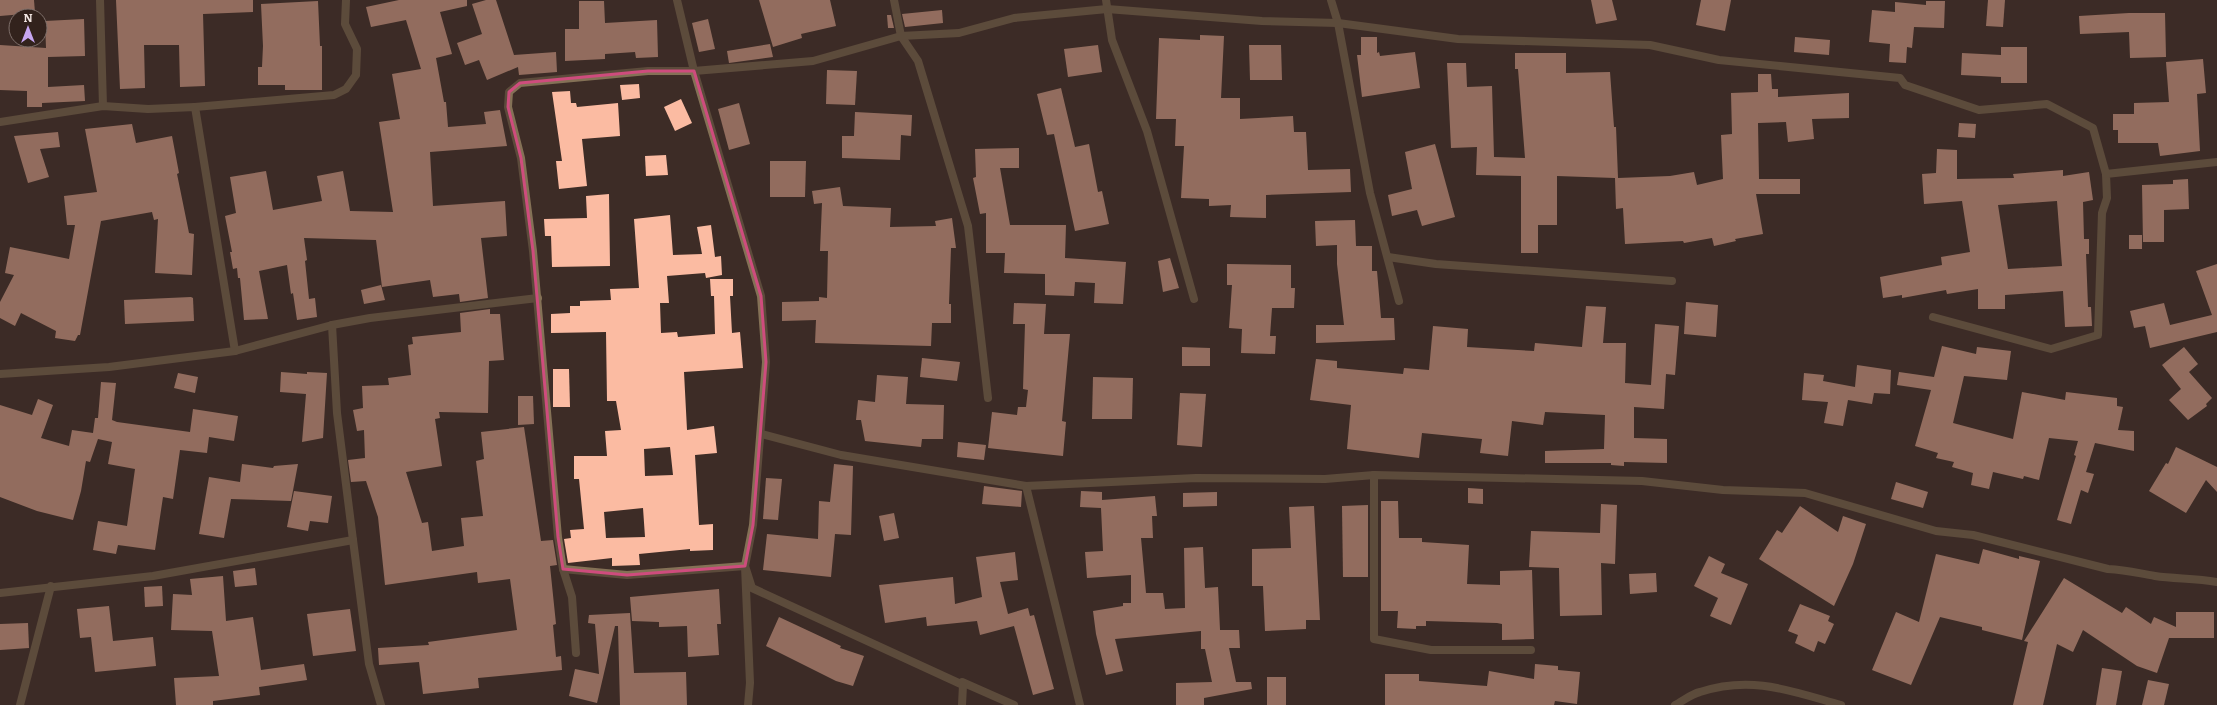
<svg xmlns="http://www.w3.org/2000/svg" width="2217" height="705" viewBox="0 0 2217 705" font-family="Literata,serif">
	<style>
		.building { fill: #fbbba2; fill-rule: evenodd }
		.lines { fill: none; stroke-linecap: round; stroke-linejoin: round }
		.street { stroke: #847156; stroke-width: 8 }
		.marked { fill: none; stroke: #ce4c7d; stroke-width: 3; stroke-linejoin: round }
	</style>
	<rect width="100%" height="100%" fill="#3d2c26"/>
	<!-- building -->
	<g class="building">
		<polygon points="0,0 34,0 35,13 0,16"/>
		<polygon points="116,0 253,0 253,12 203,14 205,86 180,87 179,45 144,45 145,88 120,89"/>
		<polygon points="399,0 467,0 467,6 440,12 452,54 436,58 444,102 446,102 448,127 486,124 484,112 500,110 507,146 430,152 433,206 505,201 507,236 481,238 488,298 460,302 459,294 433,297 430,280 382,287 376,240 304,238 307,260 305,261 309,299 315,298 317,317 297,320 293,293 291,294 287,265 259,271 268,319 244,320 240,278 238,278 237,268 233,269 230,252 232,252 225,216 236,213 230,177 266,171 273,210 322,201 317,176 343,171 350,211 393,212 379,122 400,119 392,74 421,69 406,20 371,27 366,7"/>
		<polygon points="486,0 496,0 514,55 556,52 557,72 519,75 518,67 487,80 479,60 465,65 457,43 482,34 472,4"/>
		<polygon points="759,0 830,0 836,26 801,34 802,38 773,47"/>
		<polygon points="1591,0 1612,0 1617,20 1596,24"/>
		<polygon points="1701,0 1731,0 1725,31 1696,25"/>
		<polygon points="1988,0 2005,0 2003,27 1986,26"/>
		<polygon points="318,1 320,46 322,46 322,90 285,90 285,85 258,85 258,67 262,67 263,46 261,4"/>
		<polygon points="579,1 604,1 605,23 657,20 658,57 636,58 635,52 605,54 605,59 565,61 565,29 579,29"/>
		<polygon points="1926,1 1945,1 1944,28 1914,27 1912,48 1907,47 1906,63 1889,62 1890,44 1869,42 1872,10 1895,12 1895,2 1926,5"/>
		<polygon points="942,10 943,23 905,27 902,14"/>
		<polygon points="2129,13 2165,13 2166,57 2130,58 2129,32 2080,34 2079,16"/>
		<polygon points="887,15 891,15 894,28 888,28"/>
		<polygon points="84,19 85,56 48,57 48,87 84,85 85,101 42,103 42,107 27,107 27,91 0,90 0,45 46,48 45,21"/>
		<polygon points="708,19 715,49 699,52 692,23"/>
		<polygon points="1200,35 1224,36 1221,98 1240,98 1240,119 1293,116 1294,132 1306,132 1308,170 1350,169 1351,192 1266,195 1266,218 1230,217 1231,205 1209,206 1209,199 1181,198 1184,146 1175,146 1176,119 1156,119 1159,38 1200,40"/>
		<polygon points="1361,37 1377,37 1377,53 1379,52 1380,56 1415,52 1420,88 1362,97 1357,55 1361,55"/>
		<polygon points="1795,37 1830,40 1829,55 1794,52"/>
		<polygon points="770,44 773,57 729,63 727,51"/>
		<polygon points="1098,45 1102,72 1068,77 1064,49"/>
		<polygon points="1249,45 1281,45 1282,80 1250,80"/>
		<polygon points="2001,47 2027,47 2027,83 2001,83 2001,77 1961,75 1962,53 2001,55"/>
		<polygon points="1515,53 1566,53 1566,73 1610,72 1614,127 1616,127 1618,178 1670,176 1694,172 1697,185 1723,179 1721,135 1732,134 1731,93 1758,92 1758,74 1771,74 1772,89 1778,89 1778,97 1849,93 1849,118 1812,119 1814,139 1788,142 1786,122 1758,123 1759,179 1800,179 1800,194 1756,194 1763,234 1735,239 1736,241 1714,246 1712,238 1684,243 1683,241 1625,244 1623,208 1616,209 1615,178 1557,176 1557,225 1538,225 1538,253 1521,253 1521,176 1476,175 1477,147 1451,148 1447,63 1466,63 1467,87 1492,86 1494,157 1525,158 1518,69 1515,69"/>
		<polygon points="2203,59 2206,93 2197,94 2200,151 2160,156 2158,143 2118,143 2118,130 2113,130 2113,114 2134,114 2134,103 2169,102 2166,62"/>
		<polygon points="827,70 857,71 855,105 826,104"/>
		<polygon points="639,84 640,98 622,100 620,85"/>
		<polygon points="1061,88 1075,147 1089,144 1098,192 1102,191 1109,224 1075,231 1054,134 1047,135 1037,94"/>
		<polygon points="570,91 571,103 576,103 577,107 618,103 620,136 582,139 587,186 559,189 556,161 562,161 552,92"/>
		<polygon points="681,99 692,123 675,131 664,107"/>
		<polygon points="739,103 750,144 729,150 718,109"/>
		<polygon points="855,112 912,115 911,136 901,135 900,160 842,158 842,136 854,136"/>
		<polygon points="1959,123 1976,124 1975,138 1958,137"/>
		<polygon points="132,124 136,143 172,136 179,173 177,174 189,233 194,234 192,275 155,273 158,219 154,220 152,212 101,221 80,335 78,335 75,341 55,338 56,331 21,313 15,326 0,318 0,302 14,275 5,273 10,247 69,259 75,225 67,225 64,196 97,192 85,129"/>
		<polygon points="58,132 60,147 40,149 49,177 28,183 14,136"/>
		<polygon points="1435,144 1455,217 1422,226 1417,210 1392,216 1388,195 1412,189 1405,152"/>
		<polygon points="1019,148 1019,168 1000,168 1010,225 1066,225 1065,258 1126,262 1123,304 1094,303 1095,283 1075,282 1074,296 1045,295 1045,274 1004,273 1005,253 986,253 986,213 980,214 973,178 976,177 975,149"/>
		<path d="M1937,149L1957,150V179L2014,178L2013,174L2063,170V176L2089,172L2093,200L2083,202L2084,239H2089V254H2086L2088,307H2091L2092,326L2065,327L2063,291L2005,295V309H1978V289L1947,294L1946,290L1902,298V295L1883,298L1880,277L1942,265L1941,257L1970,252L1962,201L1924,204L1922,174L1936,173ZM2057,201L2062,266L2008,269L1998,205Z"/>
		<polygon points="666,155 668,175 646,176 645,156"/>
		<polygon points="770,161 806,161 805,197 770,197"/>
		<polygon points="2188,179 2189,209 2164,210 2164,242 2143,242 2142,185 2173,184 2173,180"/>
		<polygon points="840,187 843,206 891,208 890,227 936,226 935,221 952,218 956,248 951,248 949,304 951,304 951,323 932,323 931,346 815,343 816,320 782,321 782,302 819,301 819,297 827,298 828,251 820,251 822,203 814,204 812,191"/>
		<polygon points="609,194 610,266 552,267 551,236 545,236 544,219 587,218 586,196"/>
		<path d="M670,215L673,255L702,254L697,227L711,225L715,257L721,256L722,275L706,278L705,273L667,276L669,303H660L661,333L677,332L678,337L715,334L714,296H711L710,279H733V296H730L732,333L740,332L743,368L684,372L687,430L714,426L717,453L695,455L699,525L713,524V550L690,551V549L639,554L640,565L612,566V558L568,563L564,539L571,538L570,530L584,529L579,479H574V456H607L605,431L621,430L616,401H607L606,332L551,333V314L570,313V306H580V301L611,300L610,289L639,288L634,219ZM670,447L673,475L645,476L644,449ZM643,508L645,537L606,538L604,512Z"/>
		<polygon points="1355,220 1356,246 1372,246 1372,271 1377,271 1381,318 1394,318 1395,340 1316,343 1316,325 1344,325 1337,264 1337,245 1316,246 1315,221"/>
		<rect x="2129" y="235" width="13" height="14"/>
		<polygon points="1170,258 1179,288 1163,292 1158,261"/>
		<polygon points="1227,264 1291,265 1291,288 1295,288 1294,308 1272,308 1270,336 1276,336 1275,354 1241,353 1242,329 1229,328 1232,285 1227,285"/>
		<polygon points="2217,264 2217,332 2150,348 2145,326 2134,328 2130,311 2164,303 2170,325 2212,315 2196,271"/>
		<polygon points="381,285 385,300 364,304 361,290"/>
		<polygon points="191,297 193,298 194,321 125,324 124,300"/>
		<polygon points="1686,302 1718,305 1716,337 1684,334"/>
		<polygon points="1014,303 1046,304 1044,334 1070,334 1062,421 1066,422 1063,456 988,448 992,412 1017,415 1018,407 1026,407 1028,390 1023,389 1025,324 1013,324"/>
		<polygon points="1586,306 1606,307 1603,343 1626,343 1625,383 1651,385 1655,324 1679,326 1675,375 1666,374 1664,409 1634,407 1634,438 1667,439 1667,463 1624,462 1624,466 1611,465 1611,463 1545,463 1545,451 1604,449 1605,415 1545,412 1543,425 1512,421 1508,456 1480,453 1482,439 1422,433 1419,458 1347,449 1351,405 1310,400 1316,359 1337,361 1337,368 1403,374 1404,368 1429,370 1433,326 1468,329 1467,347 1534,351 1535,343 1582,347"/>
		<polygon points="490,309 490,314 500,314 504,360 489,361 488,413 439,412 440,418 435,419 442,466 406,472 422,523 428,522 432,551 464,546 461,518 483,516 476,461 484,459 481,432 524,427 541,541 553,540 557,565 550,566 556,624 553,625 556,657 561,656 562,670 478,678 479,688 423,694 419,662 379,665 378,648 429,645 428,642 517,630 510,579 478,583 477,572 385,585 378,517 366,481 351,482 348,460 365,458 364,430 357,431 353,410 363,408 362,386 389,385 388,378 411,375 408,345 413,344 412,337 461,332 460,313"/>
		<polygon points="1942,346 1976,354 1977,347 2011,351 2007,380 1964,376 1953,423 2013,439 2022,392 2065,400 2066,392 2117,398 2117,406 2123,407 2118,430 2134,431 2134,451 2095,443 2086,472 2094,474 2088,493 2081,490 2071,524 2057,520 2076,456 2074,455 2078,441 2049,438 2039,480 2024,476 2023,479 1993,472 1989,489 1971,485 1973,473 1952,467 1954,462 1936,458 1938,453 1915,446 1931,390 1897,385 1899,372 1934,377"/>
		<polygon points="1182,347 1210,348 1210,366 1182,366"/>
		<polygon points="2184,347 2198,364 2189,372 2212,398 2206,404 2207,406 2188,420 2169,400 2181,389 2162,365"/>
		<polygon points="922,358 960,362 957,381 920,377"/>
		<polygon points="1857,365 1891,370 1890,394 1874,393 1872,404 1848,400 1843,426 1824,423 1828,402 1802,400 1804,373 1824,375 1823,381 1855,387"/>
		<polygon points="553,369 569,369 570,407 553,407"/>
		<polygon points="281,372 307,374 307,372 327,373 323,438 302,442 306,394 280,392"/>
		<polygon points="178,373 198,377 195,393 174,388"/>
		<polygon points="877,375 908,377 906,404 944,405 943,439 922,439 921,447 865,441 861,420 856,420 858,400 875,402"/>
		<polygon points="1093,377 1133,378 1132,419 1092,419"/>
		<polygon points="101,382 116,383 112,420 117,422 190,432 193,409 238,416 234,441 209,437 207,453 180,450 173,499 163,497 155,550 118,545 116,554 93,550 98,521 127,526 135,469 108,464 112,442 98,439 90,462 86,461 81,491 73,520 37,511 0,497 0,405 32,415 38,399 53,405 41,438 69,446 72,430 93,433 95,418 98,418"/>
		<polygon points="1180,393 1206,394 1202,447 1177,445"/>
		<polygon points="518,396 533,396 534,424 518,425"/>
		<polygon points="958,442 986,445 984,460 957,457"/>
		<polygon points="2176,447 2217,467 2217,492 2206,480 2186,513 2149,491 2166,463 2168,464"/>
		<polygon points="242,464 273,468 274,466 298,464 291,501 231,499 224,538 199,534 209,477 240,482"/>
		<polygon points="834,464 853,466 851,535 835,534 831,577 763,570 767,534 818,539 819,501 830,502"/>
		<polygon points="766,478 782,479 778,520 763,519"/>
		<polygon points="1896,482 1928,492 1923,508 1891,499"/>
		<polygon points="984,486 1022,491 1021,507 982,504"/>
		<polygon points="1468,488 1483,489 1483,504 1468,503"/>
		<polygon points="294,491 332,496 328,523 310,521 308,531 287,527"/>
		<polygon points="1081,491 1102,492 1102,500 1155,496 1157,516 1152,516 1153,538 1141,538 1146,593 1163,593 1165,609 1185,608 1184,548 1203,547 1205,588 1218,587 1220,630 1239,630 1240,648 1229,648 1236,682 1251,682 1252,689 1204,698 1204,705 1176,705 1176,683 1212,682 1205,649 1201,649 1201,631 1115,639 1123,671 1106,675 1096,634 1093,611 1123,606 1123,603 1131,603 1131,575 1087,578 1085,552 1103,551 1101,508 1080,507"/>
		<polygon points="1217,492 1217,506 1183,507 1183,493"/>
		<polygon points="1381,501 1398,501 1399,538 1422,538 1422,542 1469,545 1467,584 1500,585 1500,571 1532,570 1534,639 1502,640 1502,624 1497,623 1426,621 1426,626 1416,626 1416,629 1397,628 1398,611 1381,611"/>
		<polygon points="1601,504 1617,505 1615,564 1601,563 1602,615 1560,616 1559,568 1529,567 1531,531 1600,533"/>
		<polygon points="1368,505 1368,577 1343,577 1342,506"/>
		<polygon points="1314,506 1320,620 1306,620 1306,629 1265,631 1263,586 1252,586 1252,549 1291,548 1289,507"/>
		<polygon points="1800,506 1838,532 1843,516 1866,524 1853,564 1834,606 1759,559 1777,530 1782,533"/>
		<polygon points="894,513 899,538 884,541 879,516"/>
		<polygon points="1983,549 2019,559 2019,556 2040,561 2022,640 1982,630 1982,627 1940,617 1911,685 1872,670 1896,612 1919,622 1936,554 1979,564"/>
		<polygon points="1015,552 1018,580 1000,582 1008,614 1028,608 1030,616 1034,615 1054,689 1033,695 1014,626 980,635 977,621 927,626 926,617 885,623 879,585 953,577 955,604 982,597 976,557"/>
		<polygon points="1709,556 1725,564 1721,573 1748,584 1731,625 1710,616 1718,598 1694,586"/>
		<polygon points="255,568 257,585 235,587 233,571"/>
		<polygon points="1656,573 1657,592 1630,594 1629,574"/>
		<polygon points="223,576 226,621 253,617 261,670 304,664 307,680 259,687 260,695 213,701 213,705 176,705 174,678 219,676 212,631 171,630 173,594 192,595 190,579"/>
		<polygon points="2064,578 2122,613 2126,607 2151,624 2154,617 2176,627 2176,612 2214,612 2214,638 2169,638 2157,673 2137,666 2083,630 2073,652 2057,644 2043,705 2013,705 2028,642 2024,641"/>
		<polygon points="162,586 163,606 145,607 144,587"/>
		<polygon points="719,589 721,624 717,624 719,655 688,657 687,626 659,627 659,622 632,621 630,597"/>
		<polygon points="1800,604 1830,616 1828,621 1834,624 1825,644 1818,641 1814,652 1795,643 1798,635 1788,631"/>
		<polygon points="109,606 113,641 153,637 156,666 95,672 91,637 80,638 77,609"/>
		<polygon points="350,609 356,651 313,656 307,614"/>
		<polygon points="630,613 634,673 686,672 687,705 620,705 618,626 615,626 597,703 569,696 575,669 599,674 595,624 588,623 589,615"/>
		<polygon points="779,617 841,646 840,648 864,656 853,686 836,681 766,646"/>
		<polygon points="28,623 29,648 0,650 0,624"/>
		<polygon points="1535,664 1558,666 1558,670 1580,672 1577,704 1555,701 1554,705 1385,705 1385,674 1419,674 1419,681 1487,686 1489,671 1534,679"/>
		<polygon points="2102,668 2122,671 2116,705 2096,705"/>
		<rect x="1267" y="677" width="19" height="28"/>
		<polygon points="2148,680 2169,684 2164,705 2142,705"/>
	</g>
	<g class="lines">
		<!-- street -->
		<g class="street">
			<polyline points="100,0 103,106"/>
			<polyline points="677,0 694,71 761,296 766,362 753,525 745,566 750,683 748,705"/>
			<polyline points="894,0 901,36 918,61 968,226 988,398"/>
			<polyline points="1106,0 1112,40 1147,131 1194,299"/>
			<polyline points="1331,0 1338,23 1370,193 1399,301"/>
			<polyline points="195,107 334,95 346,89 356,75 357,49 345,24 346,0"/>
			<polyline points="0,122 103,106 148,109 195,107 235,351"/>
			<polyline points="1388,257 1436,264 1672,281"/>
			<polyline points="1933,317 2051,349 2098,335 2102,213 2107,198 2106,174 2217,162"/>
			<polyline points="332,325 337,413 353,540 369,664 381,705"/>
			<polyline points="0,374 109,367 235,351 332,325 370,318 538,298"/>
			<path d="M762,434L841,455L1026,486L1196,478L1325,479L1374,475L1642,481L1723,490L1805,493L1936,531L1973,535L2108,569C2127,570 2137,573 2155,576C2175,579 2196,578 2217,582"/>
			<polyline points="1374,475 1374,639 1431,650 1531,650"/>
			<polyline points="1026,486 1080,705"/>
			<polyline points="563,569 627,575 745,566 752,588 963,685 962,682 1014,705"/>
			<polyline points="0,593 153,576 353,540"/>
			<polyline points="576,653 572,597 563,569 558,537 533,251 521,158 508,107 509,92 520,83 648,71 694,71 813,61 901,36 959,33 1014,18 1107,9 1262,21 1338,23 1458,39 1650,45 1719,60 1900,78 1905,85 1979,110 2047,104 2093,128 2106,174"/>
			<polyline points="20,705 51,586"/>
			<polyline points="962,705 963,685"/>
			<path d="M1675,705C1683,701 1691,694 1700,692C1752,675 1791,691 1841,705"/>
		</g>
	</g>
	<!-- marked area -->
	<path d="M0 0H2217V705H0ZM648,71H694L761,296L766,362L753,525L745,566L627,575L563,569L558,537L533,251L521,158L508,107L509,92L520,83Z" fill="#3d2c26" fill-opacity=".55" fill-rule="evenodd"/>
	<path class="marked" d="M648,71H694L761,296L766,362L753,525L745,566L627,575L563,569L558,537L533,251L521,158L508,107L509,92L520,83Z"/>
	<!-- north arrow -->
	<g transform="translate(28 28)"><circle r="19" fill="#32221c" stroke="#7f706b"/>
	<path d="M0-3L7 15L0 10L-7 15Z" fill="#c7a6f0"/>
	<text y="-6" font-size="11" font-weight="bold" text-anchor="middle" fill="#f2e6e2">N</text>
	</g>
</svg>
